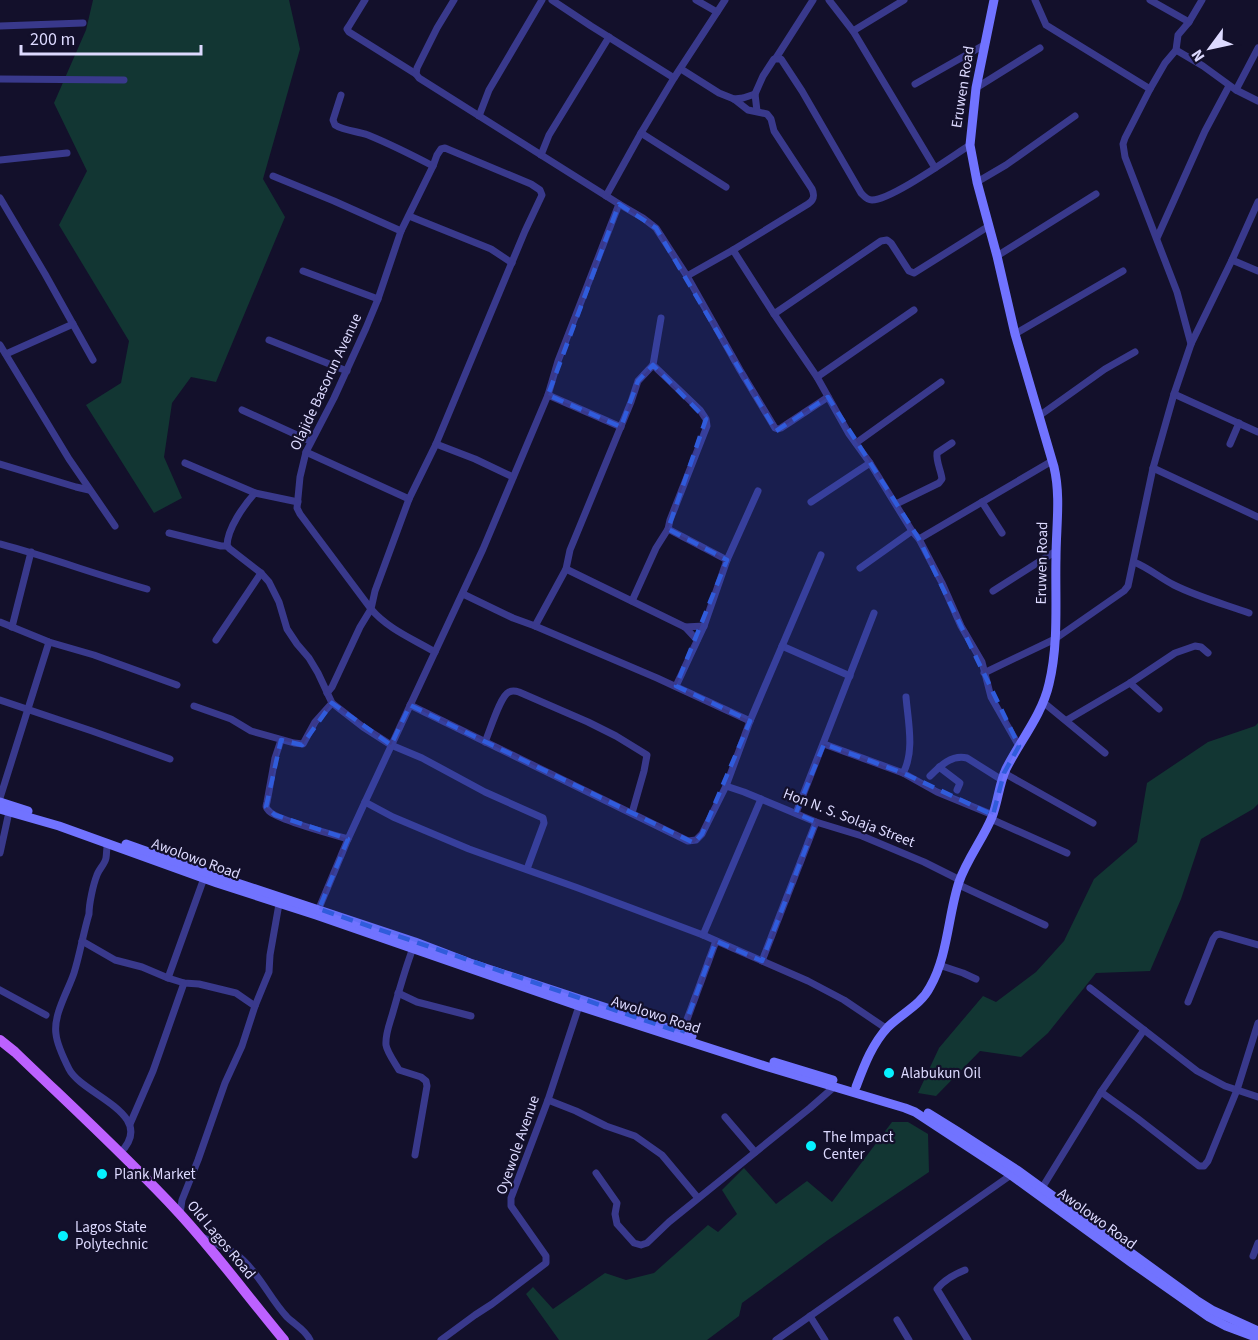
<svg xmlns="http://www.w3.org/2000/svg" width="1258" height="1340" viewBox="0 0 1258 1340" font-family="'Source Sans 3',sans-serif">
	<style>
		.green { fill: #123633 }
		.lines { fill: none; stroke-linecap: round; stroke-linejoin: round }
		.street { stroke: #39398c; stroke-width: 7 }
		.secondary { stroke: #7173ff; stroke-width: 9 }
		.primary { stroke: #bd61ff; stroke-width: 10 }
		.marked { fill: #305cdc; fill-opacity: 0.2; stroke: #305cdc; stroke-width: 4.5; stroke-dasharray: 12 8; stroke-linejoin: round }
		.poi-dot { fill: #06f1ff; stroke: #13102b; stroke-width: 2 }
		.labels { text-anchor: middle; dominant-baseline: central; stroke-width: 4.5; stroke-linejoin: round; paint-order: stroke }
		.street-label { font-size: 15px; fill: #dddaff; stroke: #13102b }
		.poi-label { font-size: 15px; fill: #dddaff; stroke: #13102b; text-anchor: start }
	</style>
	<rect width="100%" height="100%" fill="#13102b"/>
	<!-- green -->
	<g class="green">
		<polygon points="93,0 289,0 300,49 263,179 285,217 216,382 191,377 172,403 164,457 182,498 154,513 86,405 121,383 129,341 59,225 87,171 54,103 86,30"/>
		<polygon points="1258,723 1258,804 1253,809 1201,839 1181,899 1150,971 1096,973 1048,1033 1021,1057 980,1051 936,1096 918,1093 939,1048 983,996 996,1002 1036,972 1064,941 1094,879 1137,842 1147,783 1208,742 1255,726"/>
		<polygon points="892,1122 908,1122 928,1134 929,1172 828,1240 742,1303 739,1316 707,1340 559,1340 526,1294 533,1287 553,1309 605,1273 626,1280 654,1273 708,1225 718,1232 737,1214 722,1190 744,1168 776,1204 807,1181 832,1202"/>
	</g>
	<g class="lines">
		<!-- street -->
		<g class="street">
			<polyline points="365,0 349,26 347,29 349,32 416,74"/>
			<polyline points="454,0 437,28 417,68 416,74 419,78 619,204 643,218 656,228 687,276 740,370 775,428 778,429 781,428 828,397"/>
			<polyline points="552,0 591,26 674,78"/>
			<polyline points="696,0 717,12"/>
			<polyline points="829,0 853,31 935,168"/>
			<polyline points="1035,0 1046,25 1150,89"/>
			<polyline points="1150,0 1189,22"/>
			<polyline points="0,26 83,23"/>
			<polyline points="853,31 904,0"/>
			<polyline points="1176,50 1203,66 1236,90 1258,101"/>
			<polyline points="776,58 813,0"/>
			<path d="M681,69L719,93L734,99L748,110L767,114L771,119L774,131L812,189C815,196 814,200 808,204L733,250L687,276"/>
			<polyline points="0,79 124,80"/>
			<polyline points="915,84 984,45"/>
			<polyline points="976,88 1040,48"/>
			<polyline points="1236,90 1258,48"/>
			<path d="M341,95L333,120L335,125C345,131 357,131 368,135C390,144 412,155 433,166"/>
			<polyline points="734,99 743,98 755,94"/>
			<path d="M757,111L755,94L763,76L774,59H781L802,91L861,193C864,196 867,200 872,200C891,200 951,157 970,145"/>
			<polyline points="479,116 489,90 542,0"/>
			<polyline points="641,133 726,187"/>
			<polyline points="541,155 549,135 609,37"/>
			<polyline points="0,160 67,153"/>
			<polyline points="273,176 334,201 401,231"/>
			<polyline points="977,182 1006,165 1075,116"/>
			<polyline points="606,196 641,133 674,78 725,0"/>
			<polyline points="0,198 45,274 93,360"/>
			<polyline points="409,216 491,249 512,263"/>
			<polyline points="1157,238 1205,131 1229,86"/>
			<polyline points="733,250 774,314 817,377 849,434 870,463 912,531 919,539 942,583 961,626 982,662 991,697 1019,746"/>
			<polyline points="997,256 1096,194"/>
			<polyline points="1232,260 1258,271"/>
			<polyline points="303,271 378,299"/>
			<polyline points="774,314 881,241 887,240 891,243 909,271 914,273 989,226"/>
			<polyline points="661,318 653,365 700,410 706,419 707,426 670,520 668,529 727,560"/>
			<polyline points="1015,334 1123,271"/>
			<polyline points="269,340 347,371"/>
			<polyline points="1191,344 1177,292 1125,157 1123,144 1125,138 1150,89 1165,63 1176,50 1178,35 1189,22 1202,0"/>
			<polyline points="0,345 69,459 115,526"/>
			<polyline points="6,354 73,324"/>
			<polyline points="817,377 914,310"/>
			<polyline points="1174,394 1258,432"/>
			<polyline points="548,395 621,427"/>
			<polyline points="242,410 310,441"/>
			<polyline points="1039,416 1105,369 1135,352"/>
			<polyline points="856,443 941,382"/>
			<polyline points="436,444 475,459 513,477"/>
			<polyline points="1230,444 1239,423"/>
			<polyline points="306,452 409,499"/>
			<polyline points="185,463 255,493"/>
			<polyline points="0,464 76,487 89,490"/>
			<polyline points="1153,468 1258,517"/>
			<polyline points="811,502 870,463"/>
			<polyline points="982,502 1002,533"/>
			<path d="M896,504L939,483L942,479C941,470 936,462 937,453L952,443"/>
			<polyline points="169,533 221,546 227,546 230,549 261,573 269,582 279,602 287,629 297,644 309,658 318,673 332,703 363,727 391,745 422,758 485,792 543,818 544,823 527,869"/>
			<polyline points="919,539 1052,461"/>
			<path d="M0,544C49,557 97,575 147,589"/>
			<path d="M227,546C227,529 244,505 255,493L298,502"/>
			<path d="M1134,562C1149,568 1160,578 1174,585C1198,597 1224,604 1249,613"/>
			<polyline points="860,568 912,531"/>
			<polyline points="566,569 685,627 697,640"/>
			<polyline points="993,591 1056,551"/>
			<polyline points="463,594 513,618 535,626 657,678 750,721"/>
			<polyline points="632,601 656,548 668,529"/>
			<polyline points="0,622 49,642 94,655 177,685"/>
			<polyline points="535,626 566,569 570,550 631,402 638,381 653,365"/>
			<polyline points="12,627 31,552"/>
			<polyline points="685,627 704,626"/>
			<polyline points="216,640 261,573"/>
			<polyline points="782,646 850,676"/>
			<polyline points="984,673 1055,639 1124,591 1128,586 1153,468 1174,394 1191,344 1232,260 1258,202"/>
			<polyline points="1130,683 1159,709"/>
			<polyline points="676,686 704,626 727,560 758,491"/>
			<path d="M327,693L332,687L360,627L371,609L375,591L409,499L436,444L525,231L542,195L540,190L531,184L445,148L441,149L437,155L433,166L401,231L378,299L366,328L334,398L306,452L300,477L297,508L300,514L371,609C388,629 413,639 435,652"/>
			<polyline points="0,700 92,731 170,759"/>
			<polyline points="1043,702 1105,753"/>
			<polyline points="410,705 688,841 696,840 702,834 726,786 750,721 821,555"/>
			<polyline points="194,706 231,719 251,731 294,743 303,744 315,722 332,703"/>
			<polyline points="1067,720 1130,683 1175,653 1195,646 1201,647 1208,653"/>
			<path d="M281,740L275,758L267,802C266,806 265,807 269,811C275,819 334,835 348,839"/>
			<path d="M485,742C490,731 500,696 509,692C513,690 516,691 519,692L588,722L616,736L647,755L644,771L632,813"/>
			<polyline points="824,744 903,773 937,792 993,815"/>
			<polyline points="939,767 960,783 957,790"/>
			<path d="M903,773C915,752 908,721 906,697"/>
			<polyline points="1004,773 1093,823"/>
			<path d="M930,776C940,766 952,754 967,758L1002,780"/>
			<polyline points="726,786 744,792 816,822 862,836 924,862 960,880"/>
			<polyline points="0,798 49,642"/>
			<polyline points="365,802 393,817 469,849 578,888 703,935 808,981 844,1000 887,1029"/>
			<polyline points="796,813 874,613"/>
			<polyline points="991,819 1067,853"/>
			<path d="M108,843C106,849 107,852 106,858C105,864 99,869 97,875C93,885 89,904 89,914C83,934 80,954 74,973C68,991 53,1015 56,1034C57,1045 64,1059 69,1069C82,1095 159,1114 120,1153"/>
			<polyline points="0,853 9,812"/>
			<polyline points="959,885 1045,925"/>
			<polyline points="317,913 348,839 365,802 483,549 548,395 558,361 619,204"/>
			<polyline points="703,935 761,799"/>
			<polyline points="82,941 115,960 142,967 168,978 184,983 199,984 236,993 255,1006"/>
			<path d="M413,948C405,969 399,991 393,1012C390,1023 385,1034 386,1045C387,1052 395,1063 399,1070L421,1077L426,1081L427,1086L415,1155"/>
			<polyline points="762,961 816,822"/>
			<polyline points="939,965 963,973 976,979"/>
			<polyline points="168,978 204,878"/>
			<polyline points="1090,988 1197,1071 1225,1086 1258,1097"/>
			<polyline points="0,990 46,1015"/>
			<polyline points="398,993 417,1002 471,1016"/>
			<polyline points="1188,1002 1213,939 1216,935 1220,934 1258,945"/>
			<polyline points="682,1033 716,941"/>
			<polyline points="1101,1092 1137,1118 1199,1166 1204,1166 1208,1161 1237,1090 1258,1023"/>
			<polyline points="548,1100 576,1111 606,1126 635,1136 662,1155 698,1198"/>
			<polyline points="725,1117 755,1152"/>
			<polyline points="130,1124 153,1071 184,983"/>
			<polyline points="596,1173 617,1203 615,1214 617,1224 634,1243 641,1245 647,1243 669,1222 810,1108 834,1087"/>
			<polyline points="1042,1188 1101,1092 1144,1030"/>
			<polyline points="180,1214 182,1200 198,1160 225,1083 242,1046 255,1006 269,972 270,955 279,904"/>
			<path d="M204,1238C217,1244 233,1250 244,1261C261,1277 271,1300 287,1317C295,1325 305,1329 310,1340"/>
			<polyline points="1253,1256 1258,1243"/>
			<path d="M965,1270C955,1274 944,1280 937,1289L968,1340"/>
			<polyline points="810,1316 825,1340"/>
			<polyline points="897,1320 909,1340"/>
			<polyline points="441,1340 475,1315 492,1304 546,1263 546,1256 511,1206 511,1198 548,1100 579,1006"/>
			<polyline points="776,1340 1011,1175"/>
		</g>
		<!-- secondary -->
		<g class="secondary">
			<polyline points="0,802 28,811"/>
			<polyline points="0,809 59,826 217,883 316,915 579,1006 765,1066 905,1108 915,1112 1011,1175 1132,1263 1209,1317 1226,1326 1258,1338"/>
			<polyline points="126,844 219,877 415,942 470,963 692,1036"/>
			<polyline points="774,1062 833,1080"/>
			<path d="M856,1087C864,1066 872,1044 888,1027C902,1013 921,1005 930,987C948,956 948,915 959,882C967,859 983,839 992,817C998,802 999,784 1006,769C1020,741 1042,715 1049,684C1059,643 1055,600 1056,558C1056,527 1061,497 1054,467L1015,334L997,256L977,182L970,145L976,88L994,0"/>
			<polyline points="928,1113 957,1131 1017,1170 1196,1300 1212,1310 1258,1331"/>
		</g>
		<!-- primary -->
		<path class="primary" d="M0,1040L15,1052C70,1105 127,1157 179,1213C216,1253 249,1298 284,1340"/>
	</g>
	<!-- marked area -->
	<path class="marked" d="M619,204L656,228L776,431L828,397L919,539L1019,746L1004,773L993,815L903,773L824,744L796,813L816,822L762,961L716,941L682,1033L319,909L348,839L275,815L266,807L281,740L302,745L332,703L391,745L410,705L694,843L702,834L750,721L676,686L727,560L668,529L706,419L653,365L638,381L621,427L548,395Z"/>
	<!-- markers -->
	<g class="poi-dot">
		<circle cx="889" cy="1073" r="6"/>
		<circle cx="811" cy="1146" r="6"/>
		<circle cx="102" cy="1174" r="6"/>
		<circle cx="63" cy="1236" r="6"/>
	</g>
	<g class="labels">
		<!-- street labels -->
		<g class="street-label">
			<text transform="translate(963 87) rotate(-81)">Eruwen Road</text>
			<text transform="translate(326 382) rotate(-65)">Olajide Basorun Avenue</text>
			<text transform="translate(1042 563) rotate(-89)">Eruwen Road</text>
			<text transform="translate(849 818) rotate(21)">Hon N. S. Solaja Street</text>
			<text transform="translate(196 859) rotate(20)">Awolowo Road</text>
			<text transform="translate(656 1015) rotate(18)">Awolowo Road</text>
			<text transform="translate(518 1145) rotate(-71)">Oyewole Avenue</text>
			<text transform="translate(1097 1219) rotate(36)">Awolowo Road</text>
			<text transform="translate(221 1240) rotate(50)">Old Lagos Road</text>
		</g>
		<!-- poi labels -->
		<g class="poi-label">
			<text x="901" y="1073">Alabukun Oil</text>
			<text x="823" y="1137">The Impact<tspan x="823" dy="17">Center</tspan></text>
			<text x="114" y="1174">Plank Market</text>
			<text x="75" y="1227">Lagos State<tspan x="75" dy="17">Polytechnic</tspan></text>
		</g>
	</g>
	<!-- north arrow -->
	<g transform="translate(1210 48) rotate(237)" stroke="#13102b" stroke-width="4.5" paint-order="stroke">
	<path d="M0-4.5L10 22L0 15L-10 22Z" fill="#dddaff"/>
	<text y="-9" font-size="16" font-weight="bold" text-anchor="middle" fill="#dddaff">N</text>
	</g>
	<!-- scale -->
	<path d="M21 45v9h180v-9" fill="none" stroke="#dddaff" stroke-width="3"/>
	<text x="30" y="45" font-size="18" fill="#dddaff" stroke="#13102b" stroke-width="4.5" paint-order="stroke">200 m</text>
</svg>
